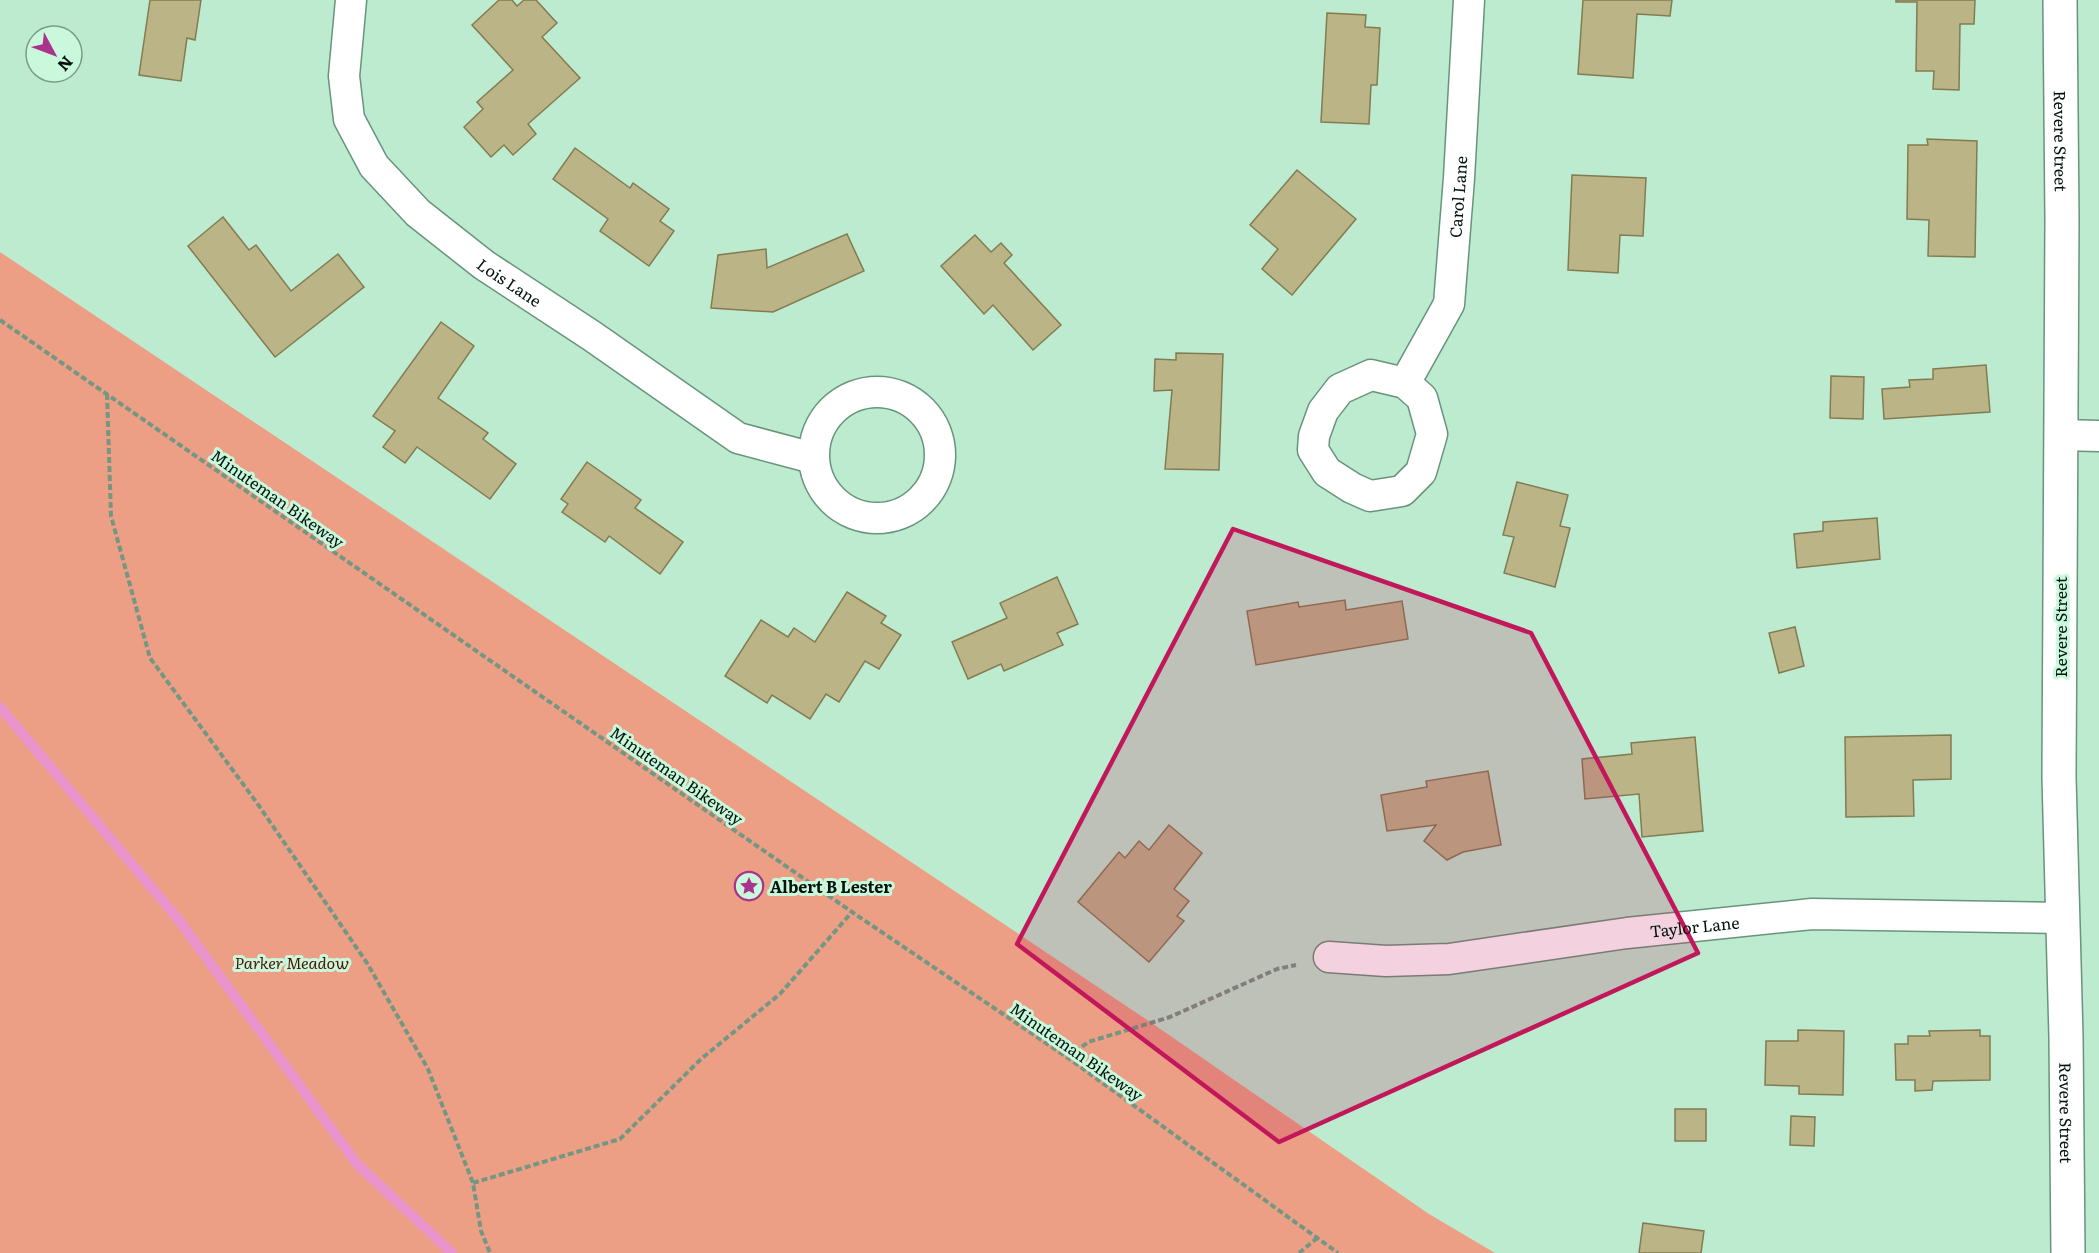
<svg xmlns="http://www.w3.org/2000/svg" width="2099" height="1253" viewBox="0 0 2099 1253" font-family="Literata,serif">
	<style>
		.green { fill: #ec9f84 }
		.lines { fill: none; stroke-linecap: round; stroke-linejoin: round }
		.stream { stroke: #ea94ce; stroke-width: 10 }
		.building { fill: #bbb487; stroke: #837c52; stroke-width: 1.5 }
		.minor-casing { stroke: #68947c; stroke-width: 33 }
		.tertiary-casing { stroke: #68947c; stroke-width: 36 }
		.path { stroke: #749784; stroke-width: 4; stroke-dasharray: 6 3; stroke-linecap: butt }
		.minor { stroke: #fff; stroke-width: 30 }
		.tertiary { stroke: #fff; stroke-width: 33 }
		.marked { fill: #c2185b; fill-opacity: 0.2; stroke: #c2185b; stroke-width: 4.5; stroke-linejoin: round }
		.labels { text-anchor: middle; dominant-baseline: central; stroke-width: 6; stroke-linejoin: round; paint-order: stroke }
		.street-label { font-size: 16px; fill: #03130b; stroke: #c9f8dd }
		.poi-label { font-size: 16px; font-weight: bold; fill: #03130b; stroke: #c9f8dd; text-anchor: start }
		.park-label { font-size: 16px; font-style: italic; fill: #4f1400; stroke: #c9f8dd }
	</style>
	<rect width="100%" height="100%" fill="#bcebd0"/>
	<!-- green -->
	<polygon class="green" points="0,252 1156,1026 1429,1214 1495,1253 0,1253"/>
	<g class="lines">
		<!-- stream -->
		<polyline class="stream" points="0,707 178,919 357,1164 452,1253"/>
	</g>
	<!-- building -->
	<g class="building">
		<polygon points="150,0 201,0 195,40 187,38 181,81 139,75"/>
		<polygon points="499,0 512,0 517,6 524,0 536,0 557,23 542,37 580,78 528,124 536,134 513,155 504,145 491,157 464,127 483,109 477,102 513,70 472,25"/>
		<polygon points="1583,0 1672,0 1670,16 1637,14 1633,78 1578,74"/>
		<polygon points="1896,0 1975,0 1974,24 1960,24 1959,90 1933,89 1934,71 1916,71 1917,2 1896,2"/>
		<polygon points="1327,13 1366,15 1365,27 1380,28 1377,85 1371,85 1369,124 1321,122"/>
		<polygon points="1927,139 1977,141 1975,257 1928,256 1929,220 1907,219 1908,145 1928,145"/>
		<polygon points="575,148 630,188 633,183 669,209 660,221 674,231 649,266 600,231 608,219 553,179"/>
		<polygon points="1297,170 1356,219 1292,295 1262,269 1278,249 1250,225"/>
		<polygon points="1572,175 1646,178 1643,236 1620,235 1618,273 1568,270"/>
		<polygon points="223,217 249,250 256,245 291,291 338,254 364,287 275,357 188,246"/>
		<polygon points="847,234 864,271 773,312 711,308 718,255 766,249 767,268"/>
		<polygon points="975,235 991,252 1001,243 1012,255 1004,263 1061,325 1033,350 993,305 984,314 941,266"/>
		<polygon points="441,322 474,346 438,398 488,433 483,439 516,464 490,499 417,447 405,463 383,447 395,431 373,416"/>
		<polygon points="1176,353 1223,354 1219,470 1165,469 1172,390 1154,391 1155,359 1176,360"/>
		<polygon points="1986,365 1990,412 1884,419 1882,389 1910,387 1909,380 1933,379 1933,369"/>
		<polygon points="1831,376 1864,377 1863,419 1830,418"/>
		<polygon points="587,462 641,500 635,508 683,542 660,574 609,536 605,542 562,512 568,504 561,499"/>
		<polygon points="1517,482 1568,495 1560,526 1570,528 1555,587 1504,573 1514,537 1503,535"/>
		<polygon points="1877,518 1880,559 1797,568 1794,534 1823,531 1823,522"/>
		<polygon points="1057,577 1078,624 1057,633 1063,645 1004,671 1001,664 968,679 952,642 1007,618 1000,603"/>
		<polygon points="847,592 886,616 881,623 901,635 879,669 865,661 839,702 826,694 810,719 772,695 767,703 725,676 761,620 788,637 794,628 815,642"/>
		<polygon points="1345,600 1346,610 1402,601 1408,639 1256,665 1247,611 1298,602 1299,607"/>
		<polygon points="1795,627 1804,666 1779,673 1769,633"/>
		<polygon points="1951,735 1951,779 1913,780 1914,816 1846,817 1845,737"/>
		<polygon points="1695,737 1703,831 1642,837 1639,794 1585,799 1582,759 1632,754 1631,743"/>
		<polygon points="1488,771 1501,845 1463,852 1447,860 1424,841 1436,825 1387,831 1381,795 1427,787 1426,781"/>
		<polygon points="1169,825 1202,853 1174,889 1189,901 1177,916 1184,921 1149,962 1078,902 1119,852 1125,858 1139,841 1149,850"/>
		<polygon points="1798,1030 1844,1031 1843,1095 1799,1094 1799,1086 1765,1085 1766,1041 1798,1041"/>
		<polygon points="1980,1030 1980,1036 1990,1036 1990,1080 1933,1081 1932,1090 1915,1091 1915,1080 1896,1080 1895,1044 1908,1044 1908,1036 1930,1036 1929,1031"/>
		<rect x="1675" y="1109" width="31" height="32"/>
		<polygon points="1791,1116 1815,1117 1814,1146 1790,1145"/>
		<polygon points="1643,1223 1704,1231 1701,1253 1639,1253"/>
	</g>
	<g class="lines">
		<!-- minor casing -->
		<g class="minor-casing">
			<g id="minor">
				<path id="s1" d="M351,0L344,76L349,119L374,166L418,213L484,265L592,336L738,438L813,458"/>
				<polygon points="1371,375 1405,383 1422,398 1432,434 1421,472 1402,491 1370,496 1352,488 1327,472 1313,450 1314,436 1323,411 1340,389"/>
				<path id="s2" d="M1405,383L1449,304L1459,178L1469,0"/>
				<circle cx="877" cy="455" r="63"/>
				<polyline points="2060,435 2099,436"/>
				<path id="s3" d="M1329,957L1386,961L1449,959L1627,933L1812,914L2062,918"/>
			</g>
		</g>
		<!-- tertiary casing -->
		<g class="tertiary-casing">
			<g id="tertiary">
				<path id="s4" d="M2060,0L2062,220L2059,777L2066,1037L2068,1253"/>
			</g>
		</g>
		<!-- path -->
		<g class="path">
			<polyline points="0,320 852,912 1068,1058 1338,1253"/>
			<polyline points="107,394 111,516 150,658 257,803 367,963 428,1069 473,1183 481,1231 490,1253"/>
			<polyline points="1068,1058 1088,1042 1170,1017 1277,969 1296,965"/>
			<polyline points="473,1183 620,1139 701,1059 780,994 852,912"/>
			<polyline points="1299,1253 1316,1239"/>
		</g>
		<!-- minor -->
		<use href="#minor" class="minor"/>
		<!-- tertiary -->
		<use href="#tertiary" class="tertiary"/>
	</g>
	<!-- marked area -->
	<path class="marked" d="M1233,529L1531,633L1698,953L1279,1142L1017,944Z"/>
	<!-- icons -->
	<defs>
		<g id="sight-ring" transform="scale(1.5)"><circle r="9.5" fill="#c9f8dd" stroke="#aa348c" stroke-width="1.5"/><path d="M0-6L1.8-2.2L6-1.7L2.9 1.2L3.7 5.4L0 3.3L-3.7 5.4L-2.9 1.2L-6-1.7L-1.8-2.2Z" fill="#aa348c"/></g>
	</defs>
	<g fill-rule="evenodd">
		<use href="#sight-ring" x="749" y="886"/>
	</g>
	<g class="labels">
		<!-- street labels -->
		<g class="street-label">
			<text stroke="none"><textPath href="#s4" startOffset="141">Revere Street</textPath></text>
			<text stroke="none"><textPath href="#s2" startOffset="198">Carol Lane</textPath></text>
			<text stroke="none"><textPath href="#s1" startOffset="352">Lois Lane</textPath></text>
			<text transform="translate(278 498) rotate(35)">Minuteman Bikeway</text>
			<text transform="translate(2060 627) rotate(-90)">Revere Street</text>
			<text transform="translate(677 775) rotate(35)">Minuteman Bikeway</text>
			<text stroke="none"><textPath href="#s3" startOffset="368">Taylor Lane</textPath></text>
			<text transform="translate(1077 1051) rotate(35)">Minuteman Bikeway</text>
			<text stroke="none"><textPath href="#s4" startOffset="1113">Revere Street</textPath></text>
		</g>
		<!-- poi labels -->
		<g class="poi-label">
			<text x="770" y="886">Albert B Lester</text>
		</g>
		<!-- park labels -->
		<g class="park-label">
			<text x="292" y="962">Parker Meadow</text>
		</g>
	</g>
	<!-- north arrow -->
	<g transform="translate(54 54) rotate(131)"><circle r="28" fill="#c9f8dd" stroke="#7a9c89" stroke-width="1.5"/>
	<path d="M0-4.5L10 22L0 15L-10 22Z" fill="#aa348c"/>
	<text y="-9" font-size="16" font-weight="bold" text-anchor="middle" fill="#03130b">N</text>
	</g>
</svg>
